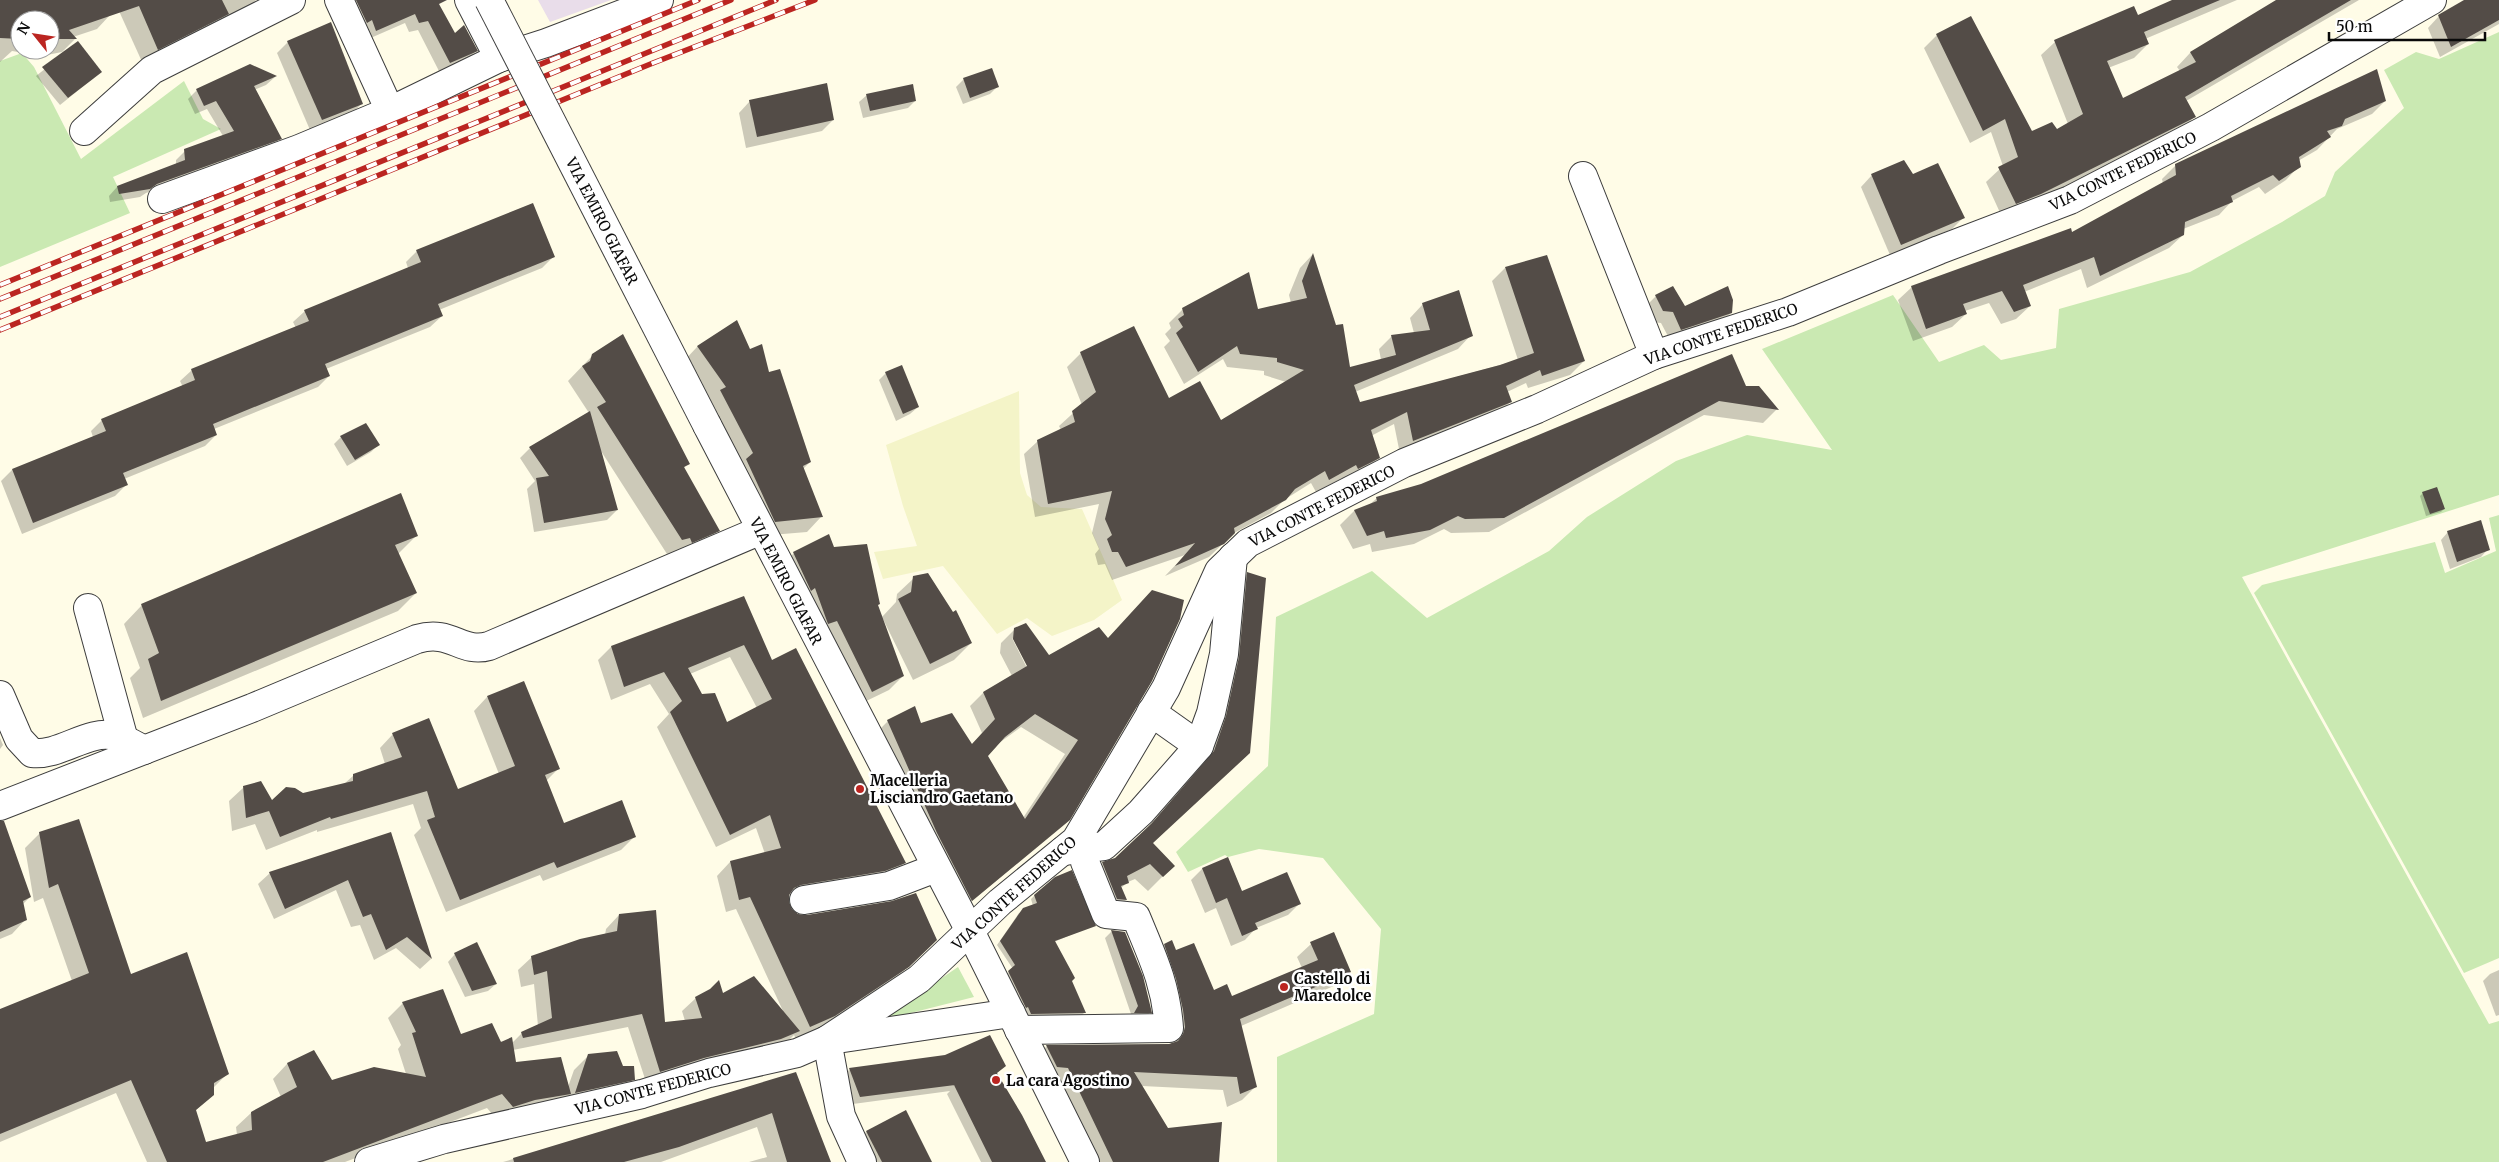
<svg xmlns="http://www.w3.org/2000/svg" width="2499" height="1162" viewBox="0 0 2499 1162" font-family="Merriweather,serif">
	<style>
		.industrial { fill: #e9ddea }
		.farmland { fill: #f4f4c8 }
		.green { fill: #cae9b2 }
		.shadow { fill: #0003; fill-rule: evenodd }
		.building { fill: #534c47; fill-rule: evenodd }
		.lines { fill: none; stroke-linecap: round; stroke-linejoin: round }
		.minor-casing { stroke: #3d3d3d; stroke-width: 30 }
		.minor { stroke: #fff; stroke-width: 28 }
		.rail-casing { stroke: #bb2521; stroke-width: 5.5 }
		.rail { stroke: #fff; stroke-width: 4; stroke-dasharray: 11; stroke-linecap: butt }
		.minor-bridge-casing { stroke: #3d3d3d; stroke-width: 30; stroke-linecap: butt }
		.minor-bridge { stroke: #fff; stroke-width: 28 }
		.poi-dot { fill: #bb2521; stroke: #fff; stroke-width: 2 }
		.labels { text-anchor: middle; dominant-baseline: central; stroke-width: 5; stroke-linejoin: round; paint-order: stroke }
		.street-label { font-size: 15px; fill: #0a0a0a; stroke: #fff }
		.poi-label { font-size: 15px; font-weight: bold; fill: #0a0a0a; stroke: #fff; text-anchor: start }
	</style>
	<rect width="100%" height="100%" fill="#fffce7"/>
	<!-- industrial -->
	<polygon class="industrial" points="538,0 611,0 550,22"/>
	<!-- farmland -->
	<polygon class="farmland" points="1019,391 1020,473 1027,495 1041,507 1082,509 1122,600 1094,620 1052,636 1027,618 997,634 943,566 883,579 874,552 917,546 903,506 886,445"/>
	<!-- green -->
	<g class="green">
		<polygon points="2499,32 2499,495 2242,577 2489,1024 2499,1021 2499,1162 1277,1162 1277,1057 1374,1014 1381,929 1323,858 1259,849 1228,857 1225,855 1188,872 1176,852 1268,766 1276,617 1372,571 1427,618 1549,551 1587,517 1676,461 1747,435 1832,450 1762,349 1893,295 1939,362 1984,345 2001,360 2056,348 2059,309 2190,272 2282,222 2325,196 2335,172 2404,108 2384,70 2416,52 2439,59"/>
		<polygon points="22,53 34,67 81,159 184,81 203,119 221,129 113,177 130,213 0,267 0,61"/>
		<polygon points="2499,515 2499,958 2464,973 2254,593 2262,585 2435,542 2445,573 2496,551 2489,518"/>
		<polygon points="958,967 974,997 879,1021"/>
	</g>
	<!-- shadow -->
	<g class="shadow">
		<path d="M0,0H104L110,15L97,29L73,37L75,39L62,52L42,56L12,51L0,62ZM20,20H50V50H20Z"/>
		<polygon points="130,0 256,0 243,13 143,64 119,11"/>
		<polygon points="340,0 435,0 455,35 476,51 466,61 440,73 418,30 409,32 405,23 366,40"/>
		<polygon points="2175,0 2237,0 2145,39 2148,44 2134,58 2108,68 2123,99 2180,71 2177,67 2190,53 2278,0 2359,0 2186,101 2194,117 2181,131 2026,207 2002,217 1986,182 2003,166 1991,132 1970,143 1924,48 1937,35 2032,133 2057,131 2068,124 2041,55 2055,42 2137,16"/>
		<polygon points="2467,0 2499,0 2499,24 2440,57 2428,28 2439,16"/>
		<polygon points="288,42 362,103 351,115 310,130 277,53"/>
		<polygon points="78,43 101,72 60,105 36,76"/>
		<polygon points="275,77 266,85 254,90 280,138 272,147 146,193 140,197 110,202 109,196 117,187 176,165 176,160 185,151 223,136 207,109 195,114 188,99 197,90"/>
		<polygon points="964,79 997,87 990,94 963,104 956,87"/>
		<polygon points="867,95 915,101 908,108 863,118 859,102"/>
		<polygon points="750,101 833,120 822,131 746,148 739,113"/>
		<polygon points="2385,101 2372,114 2337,129 2317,150 2298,161 2299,166 2286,180 2265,194 2259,187 2232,201 2219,215 2183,229 2183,235 2169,248 2087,288 2081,269 2024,292 2030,306 2016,319 2001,324 1989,303 1965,311 1966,314 1952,327 1913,341 1898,300 1912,287 2071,234 2163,184 2162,179 2176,165"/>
		<polygon points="1872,175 1913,175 1963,218 1952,229 1890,255 1861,187"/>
		<polygon points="417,251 553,257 542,268 439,310 442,316 430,327 326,369 329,376 318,387 214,429 216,435 205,446 124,479 126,485 115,496 22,534 1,481 12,470 93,437 91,431 102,420 183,387 180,381 192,370 296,328 293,322 305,311 408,268 406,262"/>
		<polygon points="1312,255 1349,369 1381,360 1379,349 1392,336 1414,333 1410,318 1423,304 1471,335 1458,349 1355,392 1359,404 1518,360 1492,281 1505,268 1584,361 1570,375 1528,388 1526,383 1507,392 1510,402 1497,416 1400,454 1394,424 1371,436 1378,458 1365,471 1344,482 1342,478 1316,492 1311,483 1284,500 1271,513 1234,533 1209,557 1165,576 1185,555 1112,580 1105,564 1098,565 1095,554 1099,549 1092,533 1099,504 1035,517 1024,454 1038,441 1061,430 1059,426 1082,405 1067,367 1081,353 1168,399 1221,422 1286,382 1264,375 1264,371 1227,367 1223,359 1184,384 1164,347 1170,341 1165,334 1171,328 1169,323 1183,309 1257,311 1291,303 1289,295 1300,268"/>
		<polygon points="1656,296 1684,307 1731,313 1720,324 1670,340 1661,323 1652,322 1645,307"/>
		<polygon points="737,322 750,351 768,374 810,462 803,469 821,517 807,532 760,536 706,406 711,401 683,362 697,347"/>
		<polygon points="593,355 688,463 683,469 718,530 704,545 667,554 601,451 617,510 607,520 534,532 527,489 535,481 520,458 530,448 589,413 568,381"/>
		<polygon points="886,373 918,407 910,414 896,421 879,380"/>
		<polygon points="1746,388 1777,409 1763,423 1704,415 1489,532 1451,533 1444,529 1414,544 1372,552 1370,544 1353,549 1340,525 1354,511 1369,505 1377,498"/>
		<polygon points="341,437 378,445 371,452 347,466 334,444"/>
		<polygon points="2423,493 2444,509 2441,512 2426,516 2420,496"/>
		<polygon points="2448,532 2488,549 2481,557 2450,569 2441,540"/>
		<polygon points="416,536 398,554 416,593 398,611 143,718 130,678 140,668 124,624 142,605"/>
		<polygon points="794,553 877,606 903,676 889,690 858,705 780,567"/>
		<polygon points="1248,573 1249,753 1152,843 1173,866 1148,891 1135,879 1128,882 1121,888 1126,900 1111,915 1088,878 1103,863 1115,859 1143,833 1197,771 1212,732 1233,588"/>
		<polygon points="914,578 971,643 954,660 913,680 882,617 896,602 897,594"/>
		<path d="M743,598L771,662L904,863L891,876L870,884L788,897L791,910L798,916L922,953L894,980L820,1029L796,1039L794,1035L785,1044L647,1085L628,1027L513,1050L515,1063L568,1087L574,1070L589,1055L622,1067L633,1079L618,1094L498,1121L487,1108L345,1162H147L116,1093L0,1142V1011L72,981L43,898L34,902L25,848L40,833L130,976L227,1074L213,1088V1094L195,1111L206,1143L237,1135L236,1127L251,1113L281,1097L273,1079L287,1064L313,1052L332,1081L406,1074L398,1049L401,1045L388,1018L403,1003L461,1036L512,1043L522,1033L538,1026L534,984L521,987L518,970L532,957L605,935L606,929L619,915L664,1023L685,1021L682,1011L696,998L722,994L783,1011L736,909L726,912L717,876L730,862L765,854L756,828L716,847L657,727L669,714L650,684L611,700L598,660L611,647ZM730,657L757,708L727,724L701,695L690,674Z"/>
		<path d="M1015,629L1048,657L1108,639L1069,819L958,913L874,735L888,721L920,724L971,745L982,733L970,706L983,693L1012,676L1000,653L1001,643ZM1012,638L1016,642L1031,671L1029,672ZM1021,727L1065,754L1023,818L986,756L995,746Z"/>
		<polygon points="487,697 558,769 546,781 563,825 635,836 621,850 543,881 540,875 446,912 414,835 421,828 413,804 317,832 317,830 266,850 255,824 232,831 229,801 243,788 272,802 344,784 354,775 385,764 380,748 393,734 457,791 499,774 474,711"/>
		<polygon points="0,738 3,745 0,749"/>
		<polygon points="391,833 431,959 420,969 396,948 374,960 360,925 351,927 336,890 274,919 258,884 270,873"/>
		<polygon points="0,850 30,897 23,904 25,920 12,934 0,939"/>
		<polygon points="1228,858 1242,892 1299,904 1288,915 1256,928 1245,940 1231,946 1216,908 1205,913 1191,880 1202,869"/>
		<polygon points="1034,896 1094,925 1054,942 1084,1013 1081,1016 1028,1017 1005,975 1013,969 997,945 1019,913 1033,906 1031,899"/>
		<polygon points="1111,932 1124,933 1150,1012 1144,1019 1128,1019 1131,1014 1105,938"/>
		<polygon points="1311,944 1349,971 1336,985 1241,1026 1256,1086 1242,1100 1227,1107 1223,1090 1142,1086 1168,1130 1218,1162 1094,1162 1033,1060 1047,1046 1171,1044 1170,1024 1151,958 1165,945 1175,952 1213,991 1231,998 1302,968 1297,957"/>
		<polygon points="455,954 496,984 488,991 465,997 448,962"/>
		<polygon points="2499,970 2499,1015 2496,1016 2483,981 2490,974"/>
		<polygon points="850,1069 996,1074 1045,1162 981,1162 947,1094 950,1091 853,1104 843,1076"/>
		<polygon points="795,1074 830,1162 749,1162 767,1157 757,1127 661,1162 503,1162"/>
		<polygon points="866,1132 931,1162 871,1162 859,1139"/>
	</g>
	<!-- building -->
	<g class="building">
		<polygon points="0,0 222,0 229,14 158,50 139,6 69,30 77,39 50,39 50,20 20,20 20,39 0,38"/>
		<polygon points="356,0 447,0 439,4 455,33 464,25 478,51 450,63 428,21 419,23 415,14 376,31 372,20 367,23"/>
		<polygon points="2172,0 2220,0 2144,32 2149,44 2107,61 2123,98 2196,62 2190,52 2276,0 2351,0 2185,97 2196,117 2041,194 2016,204 1998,167 2018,157 2005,119 1983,131 1936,34 1971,16 2032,131 2052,122 2057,129 2083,114 2054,40 2134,6 2138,15"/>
		<polygon points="2464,0 2499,0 2499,20 2451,47 2438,15"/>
		<polygon points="331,22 363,104 322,120 287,41"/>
		<polygon points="78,41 102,72 68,98 42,67"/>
		<polygon points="250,64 277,76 254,86 282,139 157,184 150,189 119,194 117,186 185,160 184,149 234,131 216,101 204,106 196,89"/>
		<polygon points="992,68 999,87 970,98 963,78"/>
		<polygon points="2377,69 2386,101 2345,119 2342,126 2327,131 2331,137 2299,157 2301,167 2279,181 2273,175 2231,196 2233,202 2185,222 2184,235 2100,276 2094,257 2023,285 2031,306 2014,312 2002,291 1963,304 1967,314 1926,329 1911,286 2071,228 2072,232 2176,175 2175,164"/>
		<polygon points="827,83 834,120 757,137 749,100"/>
		<polygon points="913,84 916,101 870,111 866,94"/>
		<polygon points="1904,160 1913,174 1938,163 1965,218 1901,245 1871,174"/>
		<polygon points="533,203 555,257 438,304 443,316 325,364 330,376 213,424 217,435 123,473 128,485 33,523 12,469 106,431 101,419 195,380 191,369 309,321 304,310 421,262 416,250"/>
		<polygon points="1313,253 1336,325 1343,324 1350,367 1396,355 1391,335 1430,330 1422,303 1459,290 1473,336 1354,385 1360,402 1500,365 1534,353 1505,267 1547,255 1585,361 1542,376 1540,370 1506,386 1512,402 1413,441 1407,412 1371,430 1380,458 1358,469 1356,465 1329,480 1325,471 1295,489 1286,500 1234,528 1235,533 1224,544 1175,566 1195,543 1126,567 1118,552 1112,552 1107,539 1112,535 1105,519 1112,491 1048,504 1037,440 1075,422 1072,411 1096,392 1080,352 1134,326 1169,398 1200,381 1221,420 1304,370 1277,362 1277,358 1240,354 1237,346 1198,372 1176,333 1183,327 1178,319 1184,315 1182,308 1249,272 1258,309 1307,298 1302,281"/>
		<polygon points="1673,286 1685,306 1728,286 1733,300 1732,313 1681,330 1673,312 1663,311 1655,295"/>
		<polygon points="737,320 750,349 762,344 769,372 780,369 811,462 803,466 823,517 775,522 746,459 753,453 720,390 726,387 697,346"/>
		<polygon points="623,334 690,464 684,467 720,531 692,543 690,538 682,540 597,407 606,402 582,366 590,361 592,354"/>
		<polygon points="1732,354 1746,386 1759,386 1779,410 1719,401 1504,518 1465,519 1458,516 1430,530 1386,538 1384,531 1367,536 1354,510 1377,501 1376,497 1421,484"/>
		<polygon points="902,365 919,407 903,414 885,372"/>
		<polygon points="590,411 618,510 544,523 536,478 549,476 529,447"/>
		<polygon points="366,423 380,445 355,460 340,436"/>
		<polygon points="2437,487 2445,509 2430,514 2422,492"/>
		<polygon points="401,493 418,536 395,545 417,593 161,701 148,659 159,653 141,604"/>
		<polygon points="2481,520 2490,550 2457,562 2447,531"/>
		<polygon points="829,534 834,547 867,544 880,604 878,605 904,676 872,692 837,621 828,624 815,588 811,591 793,552"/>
		<polygon points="1247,572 1266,578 1250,753 1153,843 1175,866 1163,877 1150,864 1127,876 1129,883 1121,886 1127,900 1117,899 1102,862 1115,858 1152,823 1214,751 1226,716 1239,657"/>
		<polygon points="928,573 953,612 956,610 972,643 930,664 898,599 911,592 913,576"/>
		<path d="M1152,590L1184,600L1180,619L1152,681L1070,820L972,901L937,833L887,720L915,706L921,723L952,713L972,744L995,719L983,692L1027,666L1013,639L1014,628L1026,623L1049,655L1099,627L1108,638ZM1035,714L1078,740L1025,819L988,756L1005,737Z"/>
		<path d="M744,596L772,660L796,648L906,863L885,871L801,885L794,888L789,895V902L792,909L798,914L807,915L892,901L916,893L937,940L909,967L835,1016L810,1027L750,897L739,900L730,861L781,848L770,815L730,835L670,712L682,701L664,672L624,687L611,646ZM744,645L772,699L727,722L715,693L702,694L688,668Z"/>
		<polygon points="524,681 560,769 545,775 564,823 622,800 636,837 557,868 554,862 460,900 427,820 435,817 427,791 331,819 330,817 280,837 269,811 246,818 243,786 261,781 272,800 286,787 295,788 303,793 353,781 353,774 402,757 392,733 429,718 458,789 515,766 487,696"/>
		<polygon points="79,819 131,974 187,952 229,1074 214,1083 214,1095 196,1110 206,1142 252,1130 251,1112 297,1087 287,1063 314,1050 332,1080 374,1067 426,1077 412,1033 416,1032 402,1002 443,989 461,1034 492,1023 501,1042 512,1037 516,1062 561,1057 571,1094 535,1100 513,1107 502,1094 323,1162 167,1162 131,1080 0,1134 0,1009 89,973 58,884 49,888 39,832"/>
		<polygon points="0,821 4,821 31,897 23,901 27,920 0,932"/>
		<polygon points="391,832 432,959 407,937 386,950 371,914 363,917 348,880 285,909 269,872"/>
		<polygon points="1228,857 1242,891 1287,872 1301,904 1255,923 1258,929 1242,936 1227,898 1216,903 1202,868"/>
		<polygon points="1072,870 1096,926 1055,941 1075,978 1072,981 1086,1013 1031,1014 1028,1007 1026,1008 1008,971 1015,965 1000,941 1023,908 1037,903 1034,895 1055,877"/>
		<polygon points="656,910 665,1022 702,1018 695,997 710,989 719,980 723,993 754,976 800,1031 781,1039 704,1058 660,1072 642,1014 523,1038 521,1032 552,1018 547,971 534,975 531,956 580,939 617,931 619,914"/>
		<polygon points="1111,930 1125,932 1143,976 1152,1013 1134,1013 1138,1006"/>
		<polygon points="1334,932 1351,972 1240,1019 1257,1087 1240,1094 1237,1077 1134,1072 1168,1128 1222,1122 1219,1162 1113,1162 1068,1068 1057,1067 1046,1045 1169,1044 1178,1041 1183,1034 1185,1027 1183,1010 1176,979 1164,944 1172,940 1176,950 1194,943 1214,990 1227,984 1232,996 1318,960 1310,942"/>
		<polygon points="477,942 497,984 472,991 454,953"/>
		<polygon points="990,1035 1006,1066 997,1073 1022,1115 1046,1162 992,1162 954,1085 955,1085 860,1097 849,1068 945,1055"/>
		<polygon points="617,1051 623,1066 634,1066 635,1080 575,1093 588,1054"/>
		<polygon points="796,1072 831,1162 787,1162 772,1113 679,1147 624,1162 514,1162 513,1158"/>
		<polygon points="906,1110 932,1162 882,1162 866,1131"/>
	</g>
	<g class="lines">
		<!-- minor casing -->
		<g class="minor-casing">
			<g id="minor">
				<polyline points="339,0 390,111 499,58 546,43 659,0"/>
				<polyline points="469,0 499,58"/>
				<polyline points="84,131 152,70 291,0"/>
				<polyline points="1583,176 1654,355"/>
				<polyline points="162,199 299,149 390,111"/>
				<polyline points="707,425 970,931 1085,1162"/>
				<polyline points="88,608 124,740"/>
				<path d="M0,695L19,739L32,753C61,756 88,729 115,736C125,739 135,745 144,750"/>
				<polyline points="1151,712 1199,746"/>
				<path d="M0,806L252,708L417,639C452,629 461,654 489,646L759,531"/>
				<polyline points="1063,851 1104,846 1141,812 1199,746 1211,713 1224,654 1233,557"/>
				<polyline points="804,900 889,886 936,868"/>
				<path d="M1019,1030L1169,1028C1166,984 1152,956 1136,917L1106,914L1085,862L1086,848"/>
				<polyline points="837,1039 1011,1013"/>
				<polyline points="827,1040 841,1116 862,1162"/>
				<polyline points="369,1162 444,1139 642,1094 709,1073 797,1053 827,1040 919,979 1000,902 1076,840 1166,688 1219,571 1248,543 1404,463 1537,409 1654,355 1788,312 1939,250 2070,200 2211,127 2432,0"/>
			</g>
		</g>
		<!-- minor -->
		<use href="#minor" class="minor"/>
		<!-- rail casing -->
		<g class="rail-casing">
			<g id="rail">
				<polyline points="0,285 698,0"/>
				<polyline points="0,299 731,0"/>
				<polyline points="0,317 776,0"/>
				<polyline points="0,330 653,63 815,0"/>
			</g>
		</g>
		<!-- rail -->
		<use href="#rail" class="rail"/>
		<!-- minor-bridge casing -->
		<g class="minor-bridge-casing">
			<polyline id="minor-bridge" points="489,0 707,425"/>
		</g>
		<!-- minor-bridge -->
		<use href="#minor-bridge" class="minor-bridge"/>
	</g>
	<!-- markers -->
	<g class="poi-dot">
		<circle cx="860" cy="789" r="5"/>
		<circle cx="1284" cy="987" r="5"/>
		<circle cx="996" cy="1080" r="5"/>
	</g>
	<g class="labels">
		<!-- street labels -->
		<g class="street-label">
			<text transform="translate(2123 171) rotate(-26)">VIA CONTE FEDERICO</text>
			<text transform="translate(602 221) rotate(63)">VIA EMIRO GIAFAR</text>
			<text transform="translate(1721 334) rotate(-19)">VIA CONTE FEDERICO</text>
			<text transform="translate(1322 506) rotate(-27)">VIA CONTE FEDERICO</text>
			<text transform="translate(786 581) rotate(63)">VIA EMIRO GIAFAR</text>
			<text transform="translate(1014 893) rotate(-42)">VIA CONTE FEDERICO</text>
			<text transform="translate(653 1089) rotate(-15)">VIA CONTE FEDERICO</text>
		</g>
		<!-- poi labels -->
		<g class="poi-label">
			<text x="870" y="780">Macelleria<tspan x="870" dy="17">Lisciandro Gaetano</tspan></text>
			<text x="1294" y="978">Castello di<tspan x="1294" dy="17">Maredolce</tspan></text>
			<text x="1006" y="1080">La cara Agostino</text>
		</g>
	</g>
	<!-- north arrow -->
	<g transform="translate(35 35) rotate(300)"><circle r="24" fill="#ffffff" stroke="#9d9d9d"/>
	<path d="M0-4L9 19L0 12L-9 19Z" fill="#bb2521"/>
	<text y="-8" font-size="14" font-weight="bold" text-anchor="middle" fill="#0a0a0a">N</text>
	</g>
	<!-- scale -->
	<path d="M2329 32v8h156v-8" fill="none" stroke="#0a0a0a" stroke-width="2.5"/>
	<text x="2336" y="32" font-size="15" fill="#0a0a0a" stroke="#ffffff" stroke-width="4" paint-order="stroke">50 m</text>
</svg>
